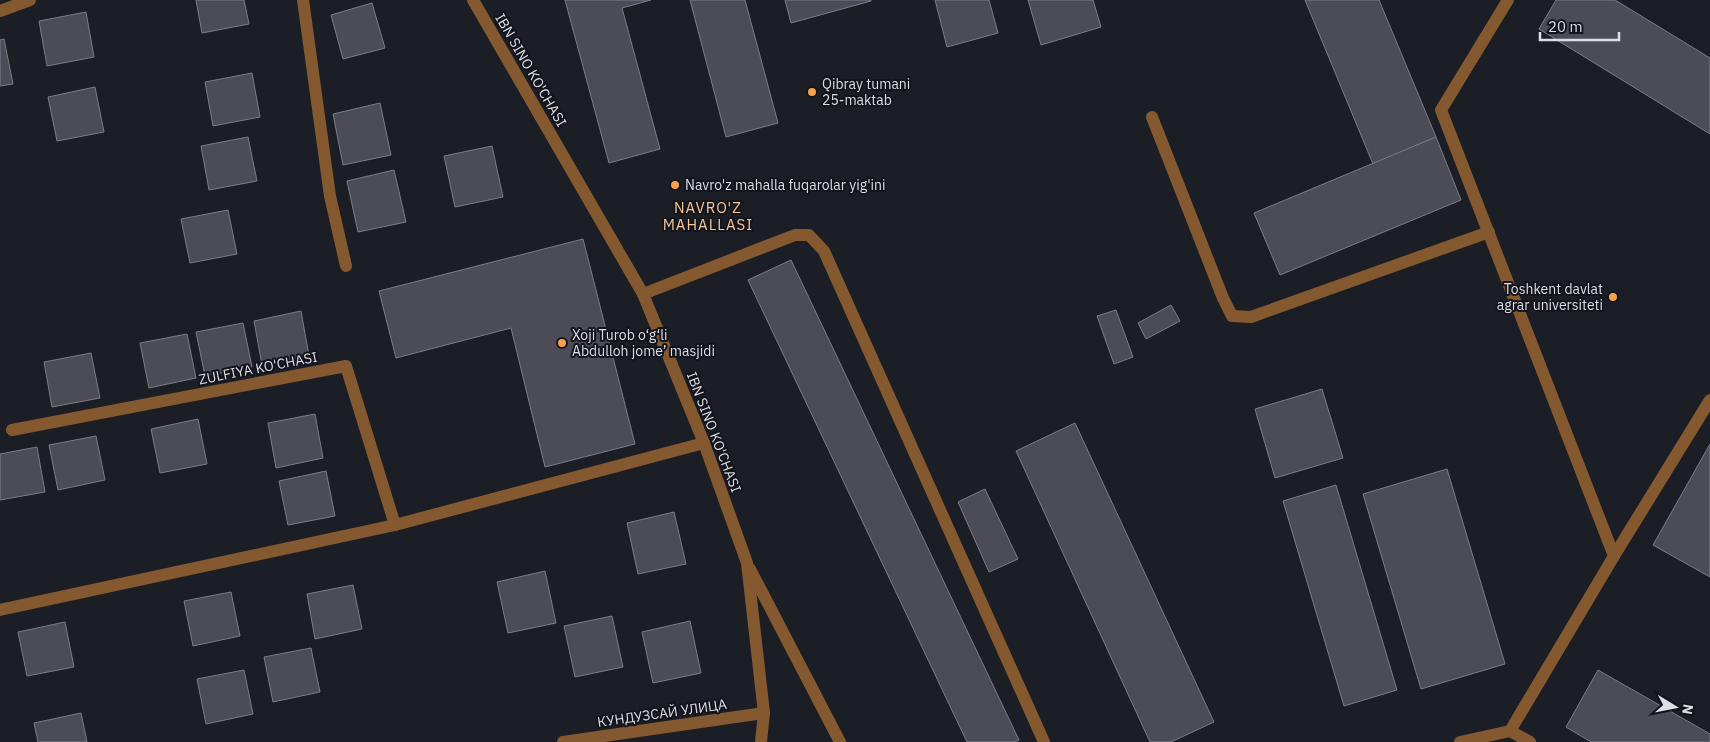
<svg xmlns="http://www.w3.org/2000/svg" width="1710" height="742" viewBox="0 0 1710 742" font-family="'IBM Plex Sans',sans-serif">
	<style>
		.building { fill: #4b4c56; stroke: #7b7d87 }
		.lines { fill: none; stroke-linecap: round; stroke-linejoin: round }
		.service { stroke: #85592f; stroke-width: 12 }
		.minor { stroke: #85592f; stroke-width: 12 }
		.poi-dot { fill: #f7a149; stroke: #13141c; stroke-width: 2 }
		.labels { text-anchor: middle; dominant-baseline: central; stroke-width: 4; stroke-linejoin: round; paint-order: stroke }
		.street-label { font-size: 14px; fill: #dedfe5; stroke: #13141c }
		.poi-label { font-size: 14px; fill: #dedfe5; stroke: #13141c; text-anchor: start }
		.neighbourhood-label { font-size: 15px; letter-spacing: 1px; fill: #f7c69a; stroke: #13141c }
	</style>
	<rect width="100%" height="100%" fill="#1c1e26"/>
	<!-- building -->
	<g class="building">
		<polygon points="196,0 244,0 249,24 202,33"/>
		<polygon points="565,0 651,0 622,8 660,149 609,163"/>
		<polygon points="690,0 745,0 778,123 726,137"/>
		<polygon points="785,0 871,0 871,1 791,23"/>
		<polygon points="935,0 989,0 998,33 947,47"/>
		<polygon points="1028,0 1093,0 1101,27 1041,45"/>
		<polygon points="1305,0 1379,0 1436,137 1373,164"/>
		<polygon points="1556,0 1615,0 1710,58 1710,134 1539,29"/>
		<polygon points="372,3 385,48 343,59 331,15"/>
		<polygon points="86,12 94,57 47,66 39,21"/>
		<polygon points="4,39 13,84 0,86 0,40"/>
		<polygon points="252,73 260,117 213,126 205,82"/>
		<polygon points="95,87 104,132 57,141 48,97"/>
		<polygon points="380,103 391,155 343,165 333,114"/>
		<polygon points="248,137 257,181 209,190 201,146"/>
		<polygon points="1436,137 1461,200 1280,275 1254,213"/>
		<polygon points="492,146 503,197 455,207 444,156"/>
		<polygon points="394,170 406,222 358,232 347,181"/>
		<polygon points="228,210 237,254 190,263 181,219"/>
		<polygon points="583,239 635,444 545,467 511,328 396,358 379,291"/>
		<polygon points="791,260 1019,740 1014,742 967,742 748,280"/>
		<polygon points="1171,305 1180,321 1146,339 1138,323"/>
		<polygon points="1116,310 1133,357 1114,364 1097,316"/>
		<polygon points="301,311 309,356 262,365 254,321"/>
		<polygon points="243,323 252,367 205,376 196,332"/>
		<polygon points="187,334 196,378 149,388 140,343"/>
		<polygon points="91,353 100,398 52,407 44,362"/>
		<polygon points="1322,389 1343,458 1275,478 1255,409"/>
		<polygon points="315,414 323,458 276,468 268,423"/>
		<polygon points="198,419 207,464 160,473 151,429"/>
		<polygon points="1075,423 1214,722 1171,742 1150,742 1016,451"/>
		<polygon points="96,436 105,480 58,490 49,445"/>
		<polygon points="1710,444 1710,577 1653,545"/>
		<polygon points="37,447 45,492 0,500 0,454"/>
		<polygon points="1447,469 1505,664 1421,689 1363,494"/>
		<polygon points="326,471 335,516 288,525 279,481"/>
		<polygon points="1336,485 1397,690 1344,706 1283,501"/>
		<polygon points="985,489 1018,559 989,572 958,502"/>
		<polygon points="674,512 686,564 638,574 627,523"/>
		<polygon points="545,571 556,623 508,633 497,582"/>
		<polygon points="353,585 362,629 315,639 307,594"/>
		<polygon points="231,592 240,636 193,646 184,601"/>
		<polygon points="612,616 623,667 575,677 564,626"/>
		<polygon points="690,621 701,673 653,683 642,632"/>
		<polygon points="65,622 74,667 27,676 18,632"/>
		<polygon points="311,648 320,692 273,702 264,657"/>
		<polygon points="244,670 253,714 206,724 197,679"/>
		<polygon points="1598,670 1710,734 1710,742 1591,742 1566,727"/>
		<polygon points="81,713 87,742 38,742 34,723"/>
	</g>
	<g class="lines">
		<!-- service -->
		<g class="service">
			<polyline points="1508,0 1441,110 1614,556"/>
			<polyline points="1152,117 1223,298 1232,316 1251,317 1489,232"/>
			<polyline points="643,294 795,235 809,235 824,251 1044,742"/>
			<polyline points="1510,731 1614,556 1710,400"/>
		</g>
		<!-- minor -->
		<g class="minor">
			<polyline points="303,0 330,196 346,266"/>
			<polyline points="473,0 643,294 704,443 747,563 764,713 761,742"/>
			<polyline points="0,11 30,0"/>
			<polyline points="12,430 346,366 395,525"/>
			<polyline points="750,569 840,742"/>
			<polyline points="0,610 395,525 704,443"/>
			<polyline points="563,742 764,713"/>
			<polyline points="1460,742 1510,731 1530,742"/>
		</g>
	</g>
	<!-- markers -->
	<g class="poi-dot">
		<circle cx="812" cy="92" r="5"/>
		<circle cx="675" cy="185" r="5"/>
		<circle cx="1613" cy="297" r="5"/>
		<circle cx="562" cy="343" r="5"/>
	</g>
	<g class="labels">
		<!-- street labels -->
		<g class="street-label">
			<text transform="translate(531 70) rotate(60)">IBN SINO KO'CHASI</text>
			<text transform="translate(258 368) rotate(-11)">ZULFIYA KO'CHASI</text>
			<text transform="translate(714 432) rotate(69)">IBN SINO KO'CHASI</text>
			<text transform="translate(662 713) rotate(-8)">КУНДУЗСАЙ УЛИЦА</text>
		</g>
		<!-- poi labels -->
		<g class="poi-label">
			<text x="822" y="84">Qibray tumani<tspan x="822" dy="16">25-maktab</tspan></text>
			<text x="685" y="185">Navro'z mahalla fuqarolar yig'ini</text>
			<text x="1603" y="289" text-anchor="end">Toshkent davlat<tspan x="1603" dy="16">agrar universiteti</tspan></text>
			<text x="572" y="335">Xoji Turob o‘g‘li<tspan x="572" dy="16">Abdulloh jome’ masjidi</tspan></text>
		</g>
		<!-- neighbourhood labels -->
		<g class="neighbourhood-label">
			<text x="708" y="207">NAVRO'Z<tspan x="708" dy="17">MAHALLASI</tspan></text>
		</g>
	</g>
	<!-- north arrow -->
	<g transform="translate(1675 707) rotate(100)" stroke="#13141c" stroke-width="4" paint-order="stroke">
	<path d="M0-4L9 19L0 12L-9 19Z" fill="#dedfe5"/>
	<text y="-8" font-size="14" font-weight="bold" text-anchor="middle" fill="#dedfe5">N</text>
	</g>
	<!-- scale -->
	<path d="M1540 32v8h79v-8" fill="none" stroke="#dedfe5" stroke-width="2.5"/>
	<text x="1548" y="32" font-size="15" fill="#dedfe5" stroke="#13141c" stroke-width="4" paint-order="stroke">20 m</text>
</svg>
